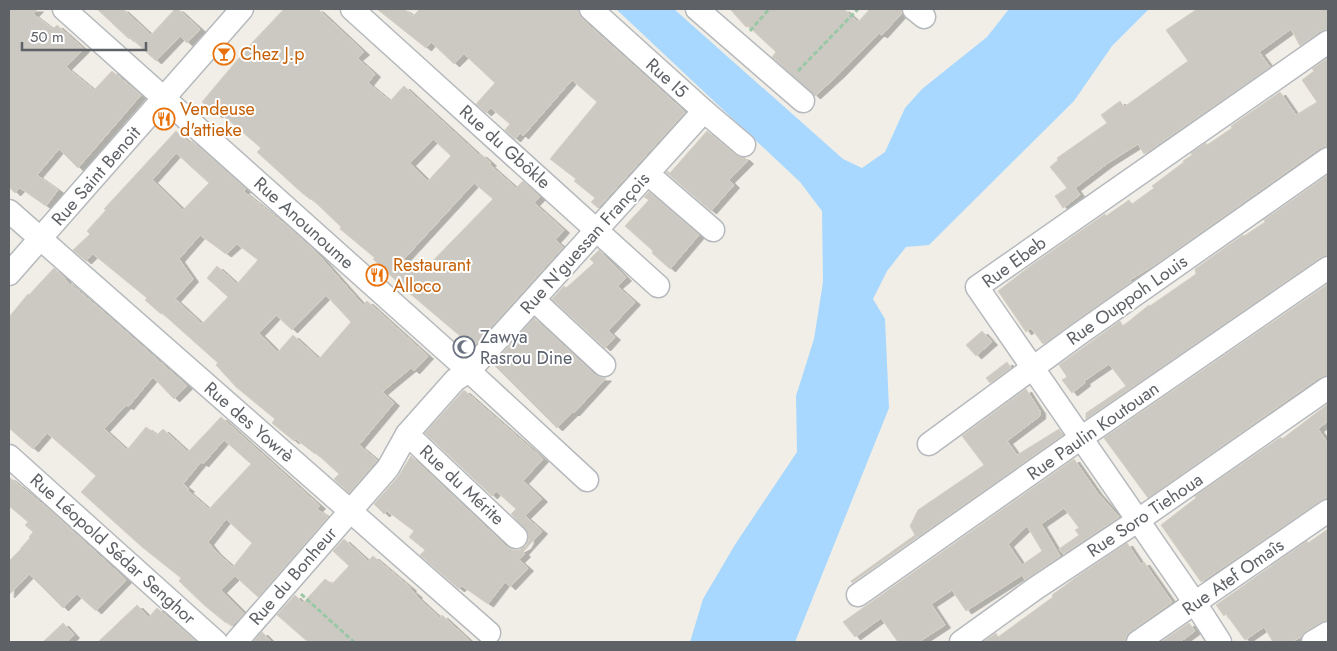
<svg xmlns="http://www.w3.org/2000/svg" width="1337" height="651" viewBox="0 0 1337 651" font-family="Jost,sans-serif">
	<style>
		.water { fill: #a8d8ff }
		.building { fill: #ccc9c3; stroke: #d5d0c4; fill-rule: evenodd; filter: url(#shadow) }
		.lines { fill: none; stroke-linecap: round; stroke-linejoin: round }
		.minor-casing { stroke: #b6b9bd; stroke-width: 25 }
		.path { stroke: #9ac8a7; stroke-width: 3; stroke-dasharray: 5 2.5; stroke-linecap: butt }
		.minor { stroke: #fff; stroke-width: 22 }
		.labels { text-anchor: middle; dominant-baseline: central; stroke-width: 4; stroke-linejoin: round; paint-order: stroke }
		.food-label { font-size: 18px; fill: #c56008; stroke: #fff; text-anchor: start }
		.street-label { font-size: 18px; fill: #5e6267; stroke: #fff }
		.worship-label { font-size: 18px; fill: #5b616d; stroke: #fff; text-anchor: start }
	</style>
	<defs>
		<filter id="shadow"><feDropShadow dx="5.5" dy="3" stdDeviation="0" flood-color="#0004"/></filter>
	</defs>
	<rect width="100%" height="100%" fill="#f0eee6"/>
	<!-- water -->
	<polygon class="water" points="616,9 674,9 843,159 862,168 885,152 905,108 922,89 987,37 1009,9 1149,9 1112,46 1074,101 929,245 906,247 887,271 873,299 885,319 889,408 795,642 690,642 703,599 736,543 797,452 796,396 814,339 823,282 822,211 800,182"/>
	<!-- building -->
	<g class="building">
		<polygon points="9,9 38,9 33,14 53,29 57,25 84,49 66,67 94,90 112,71 141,95 78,168 59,149 37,175 58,190 46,206 20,188 15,193 9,187"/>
		<polygon points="97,9 123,9 151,35 175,9 178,9 200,29 187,43 180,36 156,61 130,37 129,39"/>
		<path d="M284,9H318L364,52L357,58L375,74L368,83L390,101L404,86L479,155L481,154L491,163L489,164L516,188L523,181L540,197L534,203L564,230L555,240L563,247L473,347L408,292L373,259L375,258L340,229L341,227L312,199L311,200L302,193L257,152L261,148L219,112L217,115L202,102L249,46ZM433,139L451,156L428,181L410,163ZM474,183L493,199L420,274L404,259Z"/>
		<polygon points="377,9 404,9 413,16 420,9 578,9 579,13 582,19 685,112 598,208 591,202 595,198 574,181 576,179 550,159 597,102 572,80 523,136 520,133 515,139 505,130 510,124 491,108 486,113 476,104 495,83 464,54 454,64 431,42 426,48"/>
		<polygon points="730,9 844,9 858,22 870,9 901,9 902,13 882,35 879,33 839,74 815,96 772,57 776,52 748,26 746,27"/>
		<polygon points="1197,9 1328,9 1328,29 1320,31 1300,46 1291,29 1259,52 1270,67 1144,154 1138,144 1108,163 1075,188 1080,195 1063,208 1055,196 1067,188 1050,167 1058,160 1057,158 1107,123 1101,115 1120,101 1124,107 1188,61 1166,30"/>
		<polygon points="1328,58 1328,146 1320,148 1156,264 1130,280 1131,282 1043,344 1031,328 1026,332 998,291 1029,267 1105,214 1106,216 1129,200 1132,204 1154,188 1152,186 1184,162 1183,161 1192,155 1191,153 1206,143 1207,145 1232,128 1231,126 1280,92 1296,115 1317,102 1302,80 1314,71 1312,69"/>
		<path d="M176,131L190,143L192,141L246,189L243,191L287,226L316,252L363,305L367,301L428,356L414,371L411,368L382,392L394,403L359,445L377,460L349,493L334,479L339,474L316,453L315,454L296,439L294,441L272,423L275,419L236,387L216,365L218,363L162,313L161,314L145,300L147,298L93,254L86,261L73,250L90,234L87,231L106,210L104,209ZM176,153L209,183L183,210L152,180ZM200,235L226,254L237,244L258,260L237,284L217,266L207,278L228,297L202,324L175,299L193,279L179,259ZM326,295L351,322L319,359L293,335L278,352L259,333L276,315L292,330Z"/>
		<polygon points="707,131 736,155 745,158 748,161 729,180 734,185 711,211 666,172 667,171 670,173"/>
		<polygon points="1328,175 1328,255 1321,257 1086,419 1086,413 1126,386 1109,364 1084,381 1085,383 1072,393 1062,380 1067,377 1059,365 1120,321 1123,326 1149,305 1150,306 1196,274 1195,269 1243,235 1244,236 1265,222 1264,220"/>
		<polygon points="649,192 699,235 670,269 652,253 653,251 625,226 649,200 644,197"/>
		<polygon points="599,250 626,278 617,286 635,302 608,331 615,337 605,348 552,299 564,286 566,288 594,263 590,259"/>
		<path d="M54,268L66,279L65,280L99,308L187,386L174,399L153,377L128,407L126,405L104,429L127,450L146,427L157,435L163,429L188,452L221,417L320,506L317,509L328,517L258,597L235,576L221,590L244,613L232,626L227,622L226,623L204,605L179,581L181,578L142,547L81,492L96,476L77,459L47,433L33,449L9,428V317L28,294L29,295ZM224,440L251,464L209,509L187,490L189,489L183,484L201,462L203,464ZM226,519L252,543L233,567L216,552L208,542Z"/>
		<polygon points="1328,284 1328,375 1320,377 1148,498 1104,438"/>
		<polygon points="534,318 595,375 601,378 606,378 574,413 573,412 557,428 493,364"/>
		<polygon points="982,331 992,342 976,356 966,345"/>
		<polygon points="1007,362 1011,368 990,383 986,378"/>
		<polygon points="1026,389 1040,411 1040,416 1007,441 1017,455 1059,429 1063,435 852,583 851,581 915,535 910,526 918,510 984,465 962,436"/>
		<polygon points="464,390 543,459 523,481 542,499 525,516 542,531 523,552 525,554 519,560 528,568 510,587 505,582 488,604 462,586 459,589 420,555 425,550 409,537 414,531 387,511 384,514 374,504 398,477 411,456 507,547 512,550 519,550 526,546 529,540 528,533 511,514 516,509 496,491 492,496 425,433"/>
		<polygon points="1328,404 1328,421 1318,429 1328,443 1328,496 1201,582 1161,525 1196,498 1195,496 1281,437 1282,439"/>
		<path d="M1074,459L1097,492L1119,517L1063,554L1059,549L1079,535L1075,530L1079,528L1064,508L1041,524L1060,556L1025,580L1022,575L966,611L952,590L931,604L945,625L919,642H898L881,618L855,637L843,622ZM1027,526L1042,551L1022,565L1008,544Z"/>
		<polygon points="9,477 52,512 126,580 96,611 77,594 63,608 29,574 9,595 9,561 21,549 20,549 30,538 29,537 33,532 25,525 28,522 9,506"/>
		<polygon points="1328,529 1328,619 1306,631 1301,637 1292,642 1273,642 1264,627 1245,640 1226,614 1224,616 1216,605 1307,541 1308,543"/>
		<polygon points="344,539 368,561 373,556 411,588 410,589 417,595 416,596 440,618 442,615 471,642 308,642 277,615 295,595 303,603 325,579 332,584 349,566 333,551"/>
		<polygon points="1127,543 1141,564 1144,562 1172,602 1131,631 1126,636 1125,642 983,642 996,633 998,637 1053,597 1052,595 1078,576"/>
		<polygon points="137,605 149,617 157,608 197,642 98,642"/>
		<polygon points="63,623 74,635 67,642 43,642"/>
		<polygon points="1189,623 1195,631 1180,642 1161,642"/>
		<polygon points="262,632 272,642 253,642"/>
	</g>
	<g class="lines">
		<!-- minor casing -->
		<g class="minor-casing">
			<g id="minor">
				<polyline points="64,9 469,371 587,480"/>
				<polyline points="352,9 658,286"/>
				<polyline points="591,9 704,111 744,145"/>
				<polyline points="697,9 803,101"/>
				<polyline points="914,9 924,17"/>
				<polyline points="648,174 713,230"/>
				<polyline points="9,211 489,633"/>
				<polyline points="9,274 242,9"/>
				<polyline points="534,300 604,365"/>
				<polyline points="407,434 516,537"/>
				<polyline points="929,444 1079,334 1328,159"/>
				<polyline points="9,456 216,642"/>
				<polyline points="858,595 1081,438 1328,268"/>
				<polyline points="236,642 388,468 407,434 455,380 469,371 704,111"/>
				<polyline points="961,642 1036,588 1137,521 1328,388"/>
				<polyline points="1138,642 1328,511"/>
				<polyline points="1220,642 1195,603 977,287 1328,42"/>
				<polyline points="1313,642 1328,633"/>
			</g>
		</g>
		<!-- path -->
		<g class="path">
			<polyline points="750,31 769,9"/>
			<polyline points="798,71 858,9"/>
			<polyline points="301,594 354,642"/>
		</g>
		<!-- minor -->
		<use href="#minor" class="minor"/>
	</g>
	<!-- icons -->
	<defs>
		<g id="bar-ring" transform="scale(1.125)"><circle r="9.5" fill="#fff" stroke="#e8710a" stroke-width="1.5"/><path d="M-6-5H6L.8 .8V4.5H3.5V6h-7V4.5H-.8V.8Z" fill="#e8710a"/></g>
		<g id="restaurant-ring" transform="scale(1.125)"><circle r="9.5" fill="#fff" stroke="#e8710a" stroke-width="1.5"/><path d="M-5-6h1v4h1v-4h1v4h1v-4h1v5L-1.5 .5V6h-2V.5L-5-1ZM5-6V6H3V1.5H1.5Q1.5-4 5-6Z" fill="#e8710a"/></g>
		<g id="mosque-ring" transform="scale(1.125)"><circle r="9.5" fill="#fff" stroke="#6b7280" stroke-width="1.5"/><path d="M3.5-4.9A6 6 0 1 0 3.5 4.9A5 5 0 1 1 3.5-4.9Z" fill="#6b7280"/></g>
	</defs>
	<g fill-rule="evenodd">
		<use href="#bar-ring" x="224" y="54"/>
		<use href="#restaurant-ring" x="164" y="119"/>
		<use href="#restaurant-ring" x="377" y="275"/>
		<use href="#mosque-ring" x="464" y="347"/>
	</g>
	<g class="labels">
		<!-- food labels -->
		<g class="food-label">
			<text x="240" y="54">Chez J.p</text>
			<text x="180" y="109">Vendeuse<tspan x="180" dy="21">d'attieke</tspan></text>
			<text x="393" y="265">Restaurant<tspan x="393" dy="21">Alloco</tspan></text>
		</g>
		<!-- street labels -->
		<g class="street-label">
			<text transform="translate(667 78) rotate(42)">Rue I5</text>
			<text transform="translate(505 147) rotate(42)">Rue du Gbôkle</text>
			<text transform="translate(96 176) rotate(-49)">Rue Saint Benoit</text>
			<text transform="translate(304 223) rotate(42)">Rue Anounoume</text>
			<text transform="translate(585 243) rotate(-48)">Rue N'guessan François</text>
			<text transform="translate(1014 262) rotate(-36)">Rue Ebeb</text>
			<text transform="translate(1127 300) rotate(-35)">Rue Ouppoh Louis</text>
			<text transform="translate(249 422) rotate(41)">Rue des Yowrè</text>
			<text transform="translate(1093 431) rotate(-35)">Rue Paulin Koutouan</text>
			<text transform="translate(462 485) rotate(43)">Rue du Mérite</text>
			<text transform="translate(1145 515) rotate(-34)">Rue Soro Tiehoua</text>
			<text transform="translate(113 549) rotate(42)">Rue Léopold Sédar Senghor</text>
			<text transform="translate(293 576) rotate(-49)">Rue du Bonheur</text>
			<text transform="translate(1233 577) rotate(-35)">Rue Atef Omaîs</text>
		</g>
		<!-- worship labels -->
		<g class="worship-label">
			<text x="480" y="337">Zawya<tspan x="480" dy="21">Rasrou Dine</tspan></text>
		</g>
	</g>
	<!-- border -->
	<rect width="1337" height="651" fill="none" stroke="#5e6267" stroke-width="20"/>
	<!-- scale -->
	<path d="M22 42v8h124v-8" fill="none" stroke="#5e6267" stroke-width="2.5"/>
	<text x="30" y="42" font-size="15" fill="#5e6267" stroke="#ffffff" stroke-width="4" paint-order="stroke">50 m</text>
</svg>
